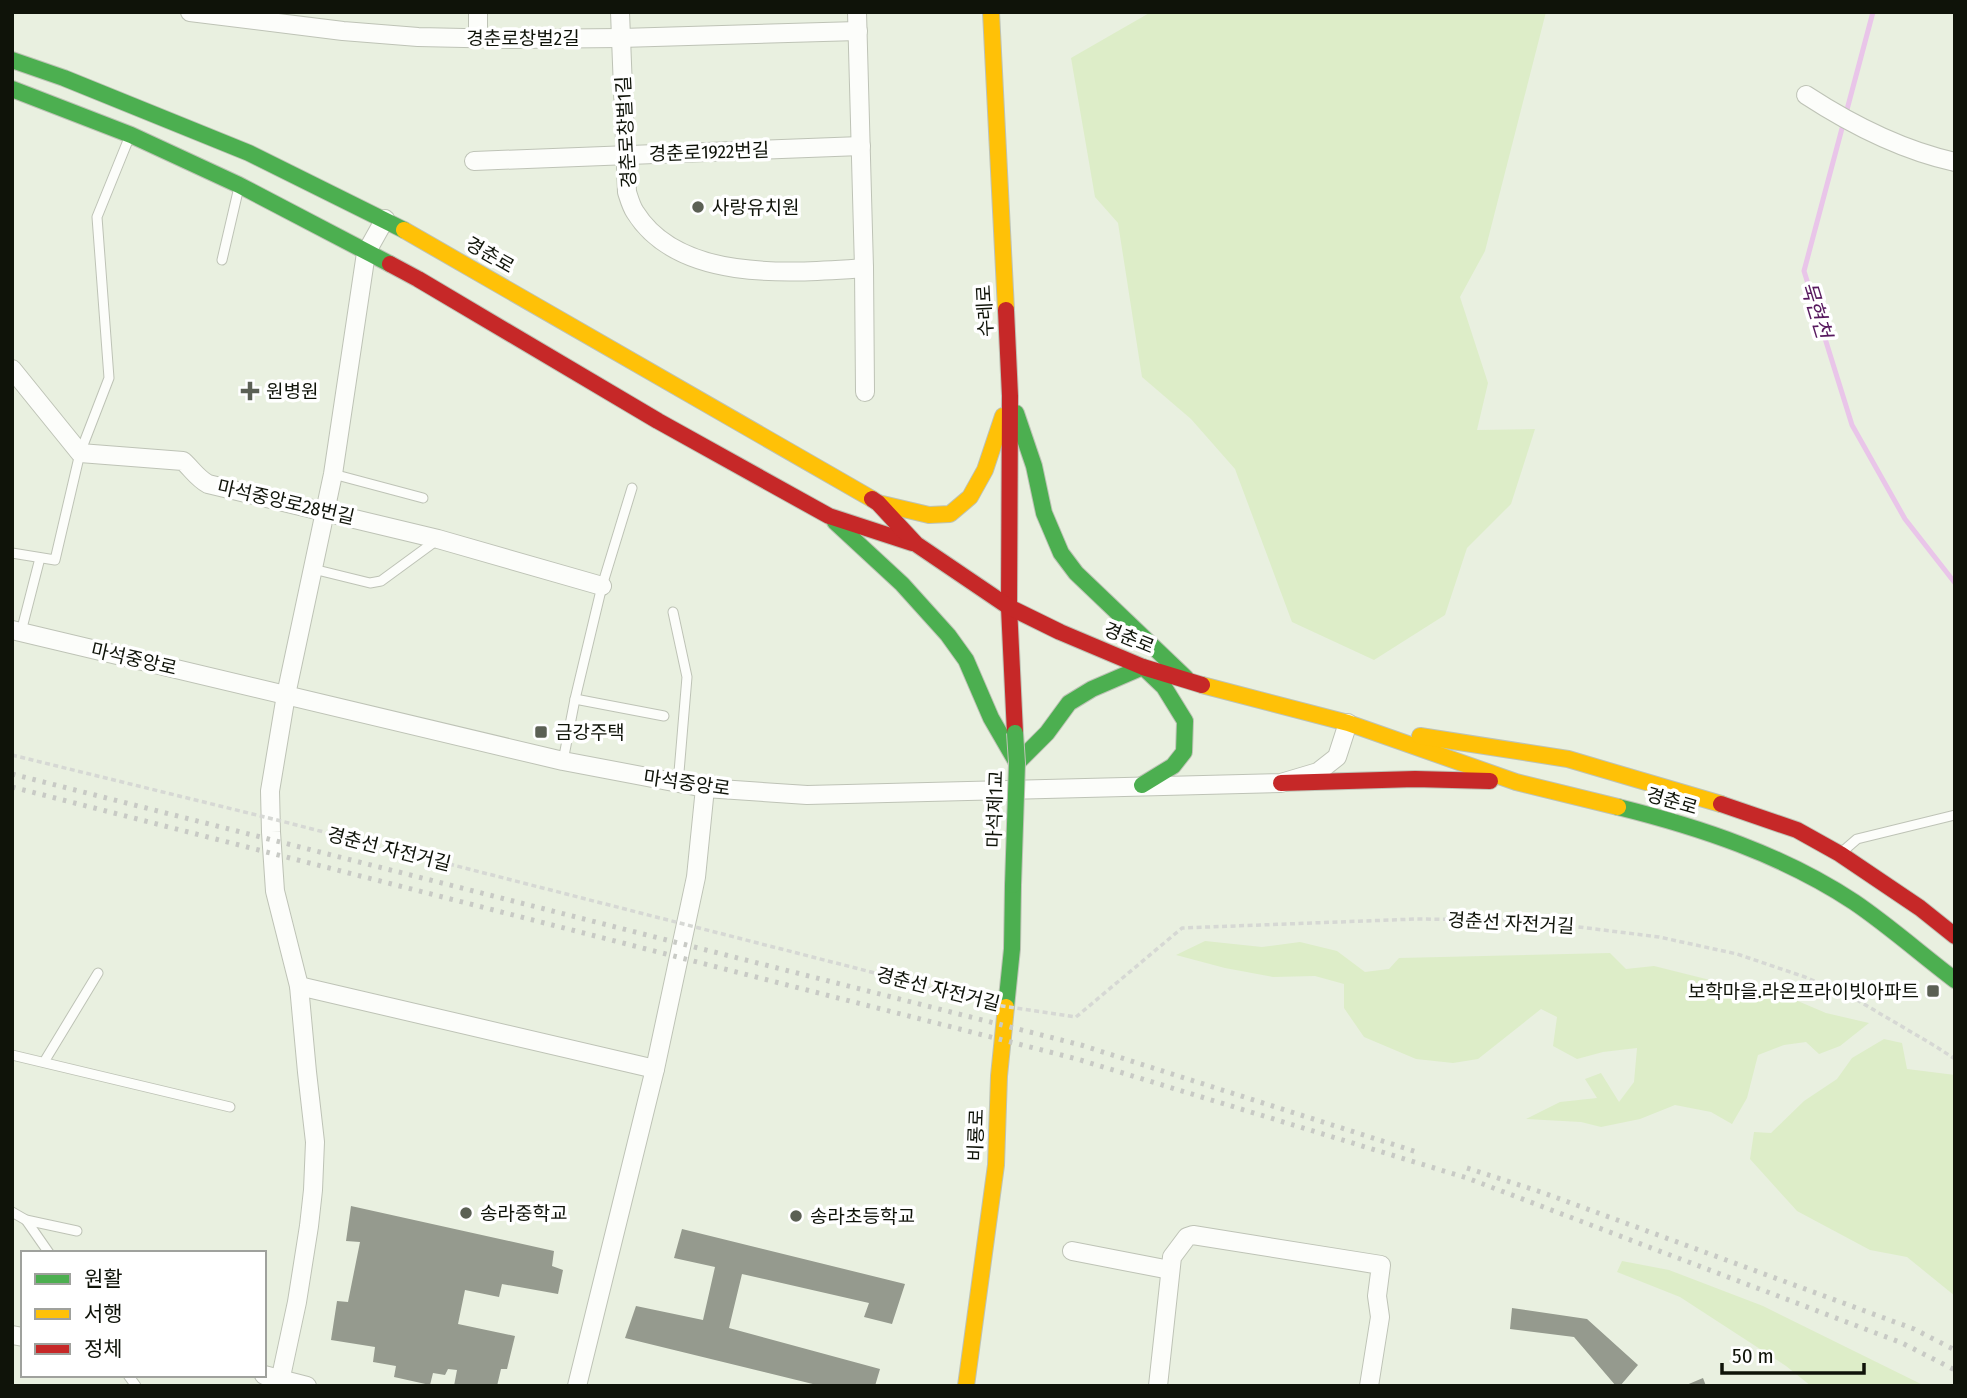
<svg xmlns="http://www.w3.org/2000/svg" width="1967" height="1398" viewBox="0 0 1967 1398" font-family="'Fira Sans Condensed','Noto Sans KR',sans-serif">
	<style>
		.green { fill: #ddedc8 }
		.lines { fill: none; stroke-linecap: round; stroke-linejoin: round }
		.stream { stroke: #e9c5e9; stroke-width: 5 }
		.building { fill: #959a8e }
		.lane-casing { stroke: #bec3b6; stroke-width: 11 }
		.street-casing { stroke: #bec3b6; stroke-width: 20 }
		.fast-casing { stroke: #bec3b6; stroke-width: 18 }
		.slow-casing { stroke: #bec3b6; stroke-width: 18 }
		.jam-casing { stroke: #bec3b6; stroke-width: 18 }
		.path { stroke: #d6d8d4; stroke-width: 3.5; stroke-dasharray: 5 3.5; stroke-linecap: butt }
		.lane { stroke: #fcfdfa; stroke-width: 9 }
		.street { stroke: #fcfdfa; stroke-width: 18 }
		.fast { stroke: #4caf50; stroke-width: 16 }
		.slow { stroke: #ffc107; stroke-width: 16 }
		.jam { stroke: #c62828; stroke-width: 16 }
		.rail { stroke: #c8cac5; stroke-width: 5; stroke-dasharray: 3.5 7; stroke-linecap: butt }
		.fast-bridge-casing { stroke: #bec3b6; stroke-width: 18; stroke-linecap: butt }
		.path-bridge { stroke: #d6d8d4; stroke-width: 3.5; stroke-dasharray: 5 3.5; stroke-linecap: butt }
		.fast-bridge { stroke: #4caf50; stroke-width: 16 }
		.poi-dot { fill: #5b6054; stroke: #fff; stroke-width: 2.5 }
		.labels { text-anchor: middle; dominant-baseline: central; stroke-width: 7; stroke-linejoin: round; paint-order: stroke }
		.street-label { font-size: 19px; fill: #0f1309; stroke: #fff }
		.poi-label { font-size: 19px; fill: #0f1309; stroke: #fff; text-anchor: start }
		.water-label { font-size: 21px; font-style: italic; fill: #57195e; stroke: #fff }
	</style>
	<rect width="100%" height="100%" fill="#e9f0e0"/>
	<!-- green -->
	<g class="green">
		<polygon points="1151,12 1546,12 1485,251 1460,297 1488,383 1477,430 1535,429 1511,504 1467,548 1445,615 1374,660 1292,622 1235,469 1191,419 1142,377 1118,223 1095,197 1071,58"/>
		<polygon points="1205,941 1262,947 1300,942 1337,951 1365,972 1389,969 1399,958 1610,953 1626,969 1654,966 1710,980 1779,993 1826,1013 1869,1023 1840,1046 1819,1054 1806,1042 1784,1045 1758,1055 1747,1098 1732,1124 1711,1112 1675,1105 1640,1119 1601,1127 1581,1122 1526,1119 1560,1102 1597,1098 1585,1079 1601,1073 1619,1102 1634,1082 1637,1048 1603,1052 1577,1059 1553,1046 1557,1017 1541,1009 1478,1059 1453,1063 1416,1059 1364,1037 1344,1008 1344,984 1315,976 1273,977 1225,968 1176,955"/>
		<polygon points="1884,1039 1902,1043 1907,1069 1955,1075 1955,1296 1907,1257 1870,1250 1797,1211 1750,1159 1754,1132 1771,1133 1804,1101 1837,1079 1852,1058"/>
		<polygon points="1622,1261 1669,1270 1763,1306 1925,1386 1811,1386 1786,1366 1680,1297 1617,1272"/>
	</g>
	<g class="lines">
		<!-- stream -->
		<polyline class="stream" points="1873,12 1804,271 1852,425 1905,519 1955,583"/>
	</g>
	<!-- building -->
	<g class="building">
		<polygon points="351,1206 554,1251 552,1266 563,1270 558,1294 502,1284 499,1297 465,1290 458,1324 515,1336 507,1369 501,1369 497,1386 454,1386 457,1370 448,1369 445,1375 433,1373 430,1385 394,1377 396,1366 373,1362 375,1347 331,1340 337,1301 348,1302 360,1242 346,1241"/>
		<polygon points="682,1229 905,1284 892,1324 864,1317 869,1303 742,1274 729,1328 880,1369 875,1386 821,1386 625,1338 636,1306 703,1320 715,1267 674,1258"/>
		<polygon points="1512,1308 1587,1319 1638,1365 1620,1386 1616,1386 1574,1337 1510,1329"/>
		<polygon points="1703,1378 1706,1386 1684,1386"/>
	</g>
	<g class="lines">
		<!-- lane casing -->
		<g class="lane-casing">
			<g id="lane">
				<polyline points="222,260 239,187"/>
				<polyline points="333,474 423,498"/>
				<polyline points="12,553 55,560 80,453 109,378 97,217 129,138"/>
				<polyline points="313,569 370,583 381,581 437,540"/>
				<polyline points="673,612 687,677 678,784"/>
				<polyline points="21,632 40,558"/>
				<polyline points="575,699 664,716"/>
				<polyline points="563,761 575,699 602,586 632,488"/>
				<polyline points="1842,852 1857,839 1955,815"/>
				<polyline points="12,1055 230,1107"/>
				<polyline points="44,1062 98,973"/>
				<polyline points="12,1212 26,1220 77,1231"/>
				<polyline points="26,1220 49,1253"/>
				<polyline points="128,1375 136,1386"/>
			</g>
		</g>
		<!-- street casing -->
		<g class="street-casing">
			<g id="street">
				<polyline points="190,12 343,31 418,37 511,39 621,38 858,31"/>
				<path d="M620,12L627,192C629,198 631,206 635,212C679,283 792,273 864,268"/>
				<polyline points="857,12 864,268 865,392"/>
				<polyline points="478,39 478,12"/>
				<path d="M1806,95C1852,125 1901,150 1955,162"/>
				<polyline points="474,161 861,146"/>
				<path d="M12,369L80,453L183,461C192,469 197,478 208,484L438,539L602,586"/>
				<polyline points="12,630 563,761 705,788 807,795 1281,783 1318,772 1337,757 1348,723"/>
				<polyline points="299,986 655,1069 577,1386"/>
				<polyline points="655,1069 696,877 705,788"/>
				<polyline points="1072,1251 1170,1270"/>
				<polyline points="12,1335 23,1337"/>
				<polyline points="264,1375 307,1386"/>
				<polyline points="279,1386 297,1302 309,1226 313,1190 315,1142 307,1072 299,986 275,891 271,832 270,791 286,695 333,474 366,253 385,219"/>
				<polyline points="1158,1386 1172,1257 1187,1237 1193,1235 1381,1265 1377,1296 1380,1317 1369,1386"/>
			</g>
		</g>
		<!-- fast casing -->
		<g class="fast-casing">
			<g id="fast">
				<polyline points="12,60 64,78 249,153 404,230"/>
				<polyline points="12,89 131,135 239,185 390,264"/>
				<polyline points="1016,413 1034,466 1044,513 1061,553 1076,573 1186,678"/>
				<polyline points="835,522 902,584 948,635 966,660 991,718 1017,763 1047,733 1069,703 1092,689 1143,667 1164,687 1185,721 1184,752 1173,766 1142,785"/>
				<path d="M1618,807C1699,827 1783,855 1854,902C1888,925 1922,955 1955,980"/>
				<polyline points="1006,1007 1012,949 1013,885"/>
			</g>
		</g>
		<!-- slow casing -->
		<g class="slow-casing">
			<g id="slow">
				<polyline points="991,12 1006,310"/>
				<polyline points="404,230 872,499"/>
				<polyline points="878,503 929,515 950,514 970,497 985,470 1003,416"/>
				<polyline points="1202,685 1348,723 1516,782 1618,807"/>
				<polyline points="1420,736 1568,759 1721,804"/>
				<polyline points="966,1386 996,1165 999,1076 1006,1007"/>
			</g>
		</g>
		<!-- jam casing -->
		<g class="jam-casing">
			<g id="jam">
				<polyline points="390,264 418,279 658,421 829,516 912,543"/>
				<polyline points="1006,310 1010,396 1009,607 1015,733"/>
				<polyline points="872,499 878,503 916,544 1009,607 1060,632 1143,667 1202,685"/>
				<polyline points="1281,783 1415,779 1490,781"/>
				<polyline points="1721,804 1797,830 1840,854 1920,908 1955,936"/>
			</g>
		</g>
		<!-- path -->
		<polyline class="path" points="1076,1017 1182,928 1416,919 1523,920 1659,937 1737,954 1805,977 1857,1000 1935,1046 1955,1059"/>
		<!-- lane -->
		<use href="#lane" class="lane"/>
		<!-- street -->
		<use href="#street" class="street"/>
		<!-- fast -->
		<use href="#fast" class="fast"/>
		<!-- slow -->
		<use href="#slow" class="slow"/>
		<!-- jam -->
		<use href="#jam" class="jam"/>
		<!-- rail -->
		<g class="rail">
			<polyline points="12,774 1081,1045 1417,1152"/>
			<polyline points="12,787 1077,1059 1467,1178 1902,1343 1955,1370"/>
			<polyline points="1467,1168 1541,1192 1914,1329 1955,1350"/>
		</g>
		<!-- fast-bridge casing -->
		<g class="fast-bridge-casing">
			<polyline id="fast-bridge" points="1013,885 1017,763 1015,733"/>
		</g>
		<!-- path-bridge -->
		<polyline class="path-bridge" points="12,755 277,820 875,973 982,1003 1076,1017"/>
		<!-- fast-bridge -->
		<use href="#fast-bridge" class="fast-bridge"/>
	</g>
	<!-- markers -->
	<g class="poi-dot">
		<circle cx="698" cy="207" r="7"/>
		<path d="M246.5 380.5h7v7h7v7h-7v7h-7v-7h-7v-7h7z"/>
		<rect x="534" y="725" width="14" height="14" rx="3.5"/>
		<rect x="1926" y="984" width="14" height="14" rx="3.5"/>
		<circle cx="466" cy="1213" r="7"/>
		<circle cx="796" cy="1216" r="7"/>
	</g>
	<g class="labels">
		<!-- street labels -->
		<g class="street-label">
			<text x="523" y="38">경춘로창벌2길</text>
			<text transform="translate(626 132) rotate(-93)">경춘로창벌1길</text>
			<text transform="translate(709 152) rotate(-2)">경춘로1922번길</text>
			<text transform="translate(490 255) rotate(30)">경춘로</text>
			<text transform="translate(985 311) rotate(-93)">수레로</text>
			<text transform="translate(286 502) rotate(13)">마석중앙로28번길</text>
			<text transform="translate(1129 638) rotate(22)">경춘로</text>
			<text transform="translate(134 659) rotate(13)">마석중앙로</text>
			<text transform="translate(687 783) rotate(8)">마석중앙로</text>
			<text transform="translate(1672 801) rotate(16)">경춘로</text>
			<text transform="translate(995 809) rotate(-88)">마석제1교</text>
			<text transform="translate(389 849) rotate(14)">경춘선 자전거길</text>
			<text transform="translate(1511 923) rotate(3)">경춘선 자전거길</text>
			<text transform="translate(938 989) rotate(14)">경춘선 자전거길</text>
			<text transform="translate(976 1135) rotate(-88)">비룡로</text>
		</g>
		<!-- poi labels -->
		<g class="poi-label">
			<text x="712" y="207">사랑유치원</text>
			<text x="266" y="391">원병원</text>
			<text x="555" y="732">금강주택</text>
			<text x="1919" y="991" text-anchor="end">보학마을.라온프라이빗아파트</text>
			<text x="480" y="1213">송라중학교</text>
			<text x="810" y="1216">송라초등학교</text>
		</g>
		<!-- water labels -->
		<g class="water-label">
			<text transform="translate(1816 310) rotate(73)">묵현천</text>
		</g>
	</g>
	<!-- border -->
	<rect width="1967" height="1398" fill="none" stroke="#0f1309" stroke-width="28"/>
	<!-- legend -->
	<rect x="21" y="1251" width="245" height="126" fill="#ffffff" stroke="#9fa19d" stroke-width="2"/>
	<rect x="35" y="1274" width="35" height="10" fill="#4caf50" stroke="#9fa19d" stroke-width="2"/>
	<text x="84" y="1286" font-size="21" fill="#0f1309">원활</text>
	<rect x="35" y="1309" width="35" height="10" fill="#ffc107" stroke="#9fa19d" stroke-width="2"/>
	<text x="84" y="1321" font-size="21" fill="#0f1309">서행</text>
	<rect x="35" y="1344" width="35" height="10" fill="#c62828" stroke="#9fa19d" stroke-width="2"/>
	<text x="84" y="1356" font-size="21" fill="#0f1309">정체</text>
	<!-- scale -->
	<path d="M1722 1363v10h142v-10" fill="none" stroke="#0f1309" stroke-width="3.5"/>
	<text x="1732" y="1363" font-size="21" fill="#0f1309" stroke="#ffffff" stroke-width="5" paint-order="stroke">50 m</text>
</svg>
